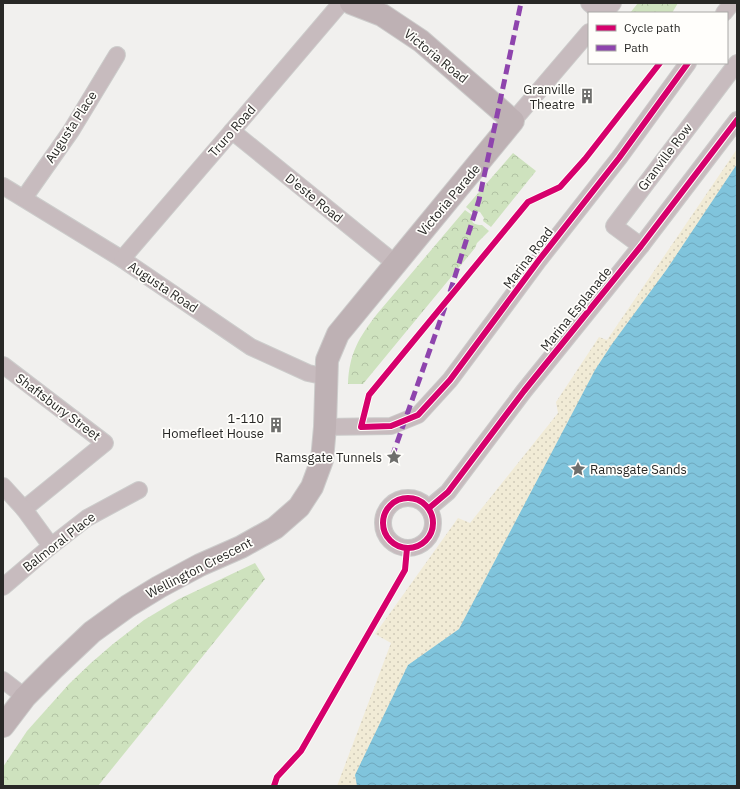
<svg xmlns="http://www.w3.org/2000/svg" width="740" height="789" viewBox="0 0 740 789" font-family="'IBM Plex Sans',sans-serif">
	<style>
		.sand { fill: url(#sand-dots) }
		.park { fill: url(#park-crowns) }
		.water { fill: url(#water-waves) }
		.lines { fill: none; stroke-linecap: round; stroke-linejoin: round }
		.minor-casing { stroke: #cccccb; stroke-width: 18 }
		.secondary-casing { stroke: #cccccb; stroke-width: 24 }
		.minor { stroke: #c7bbbe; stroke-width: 16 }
		.secondary { stroke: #beb1b4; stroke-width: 22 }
		.quiet { stroke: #8e44ad; stroke-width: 5; stroke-dasharray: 10 5; stroke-linecap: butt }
		.cycleway-casing { stroke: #fffefb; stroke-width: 8 }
		.cycleway { stroke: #d6006c; stroke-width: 6 }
		.labels { text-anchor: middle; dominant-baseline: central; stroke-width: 3.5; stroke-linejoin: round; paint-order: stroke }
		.street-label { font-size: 13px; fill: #282826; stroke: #fffefb }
		.poi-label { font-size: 13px; fill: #282826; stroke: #fffefb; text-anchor: end }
	</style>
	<defs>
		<pattern id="sand-dots" width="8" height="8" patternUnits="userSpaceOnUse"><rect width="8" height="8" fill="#f1ebd6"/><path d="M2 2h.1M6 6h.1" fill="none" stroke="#cfcab8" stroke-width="1.8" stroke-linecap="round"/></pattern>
		<pattern id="park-crowns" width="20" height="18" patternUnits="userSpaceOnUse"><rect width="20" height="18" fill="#cee2be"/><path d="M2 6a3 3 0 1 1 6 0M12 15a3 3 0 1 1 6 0" fill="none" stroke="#b1c2a3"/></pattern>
		<pattern id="water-waves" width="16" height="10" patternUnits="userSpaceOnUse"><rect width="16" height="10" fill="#80c4dc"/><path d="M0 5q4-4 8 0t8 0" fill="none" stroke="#6fa8bd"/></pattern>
	</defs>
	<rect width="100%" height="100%" fill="#f1f0ee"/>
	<!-- sand -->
	<polygon class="sand" points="737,149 737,296 482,786 337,786 391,643 375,634 458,518 470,523 558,413 556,402 599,337 607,340"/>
	<!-- park -->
	<g class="park">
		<polygon points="638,3 678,3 672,13 630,13"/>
		<polygon points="513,153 536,171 491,227 483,221 484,218 480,212 476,211 473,213 466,207"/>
		<path d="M465,210L472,215C470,223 475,225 482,225L489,231L477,243L475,248L363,384H348C349,354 359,337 377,314Z"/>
		<polygon points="255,563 265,579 98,786 3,786 3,767 27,731 69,684 91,663 113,644 144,620 179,599"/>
	</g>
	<!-- water -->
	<polygon class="water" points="737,164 737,786 357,786 355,775 408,665 459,629 595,370 612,344 667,269"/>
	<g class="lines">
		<!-- minor casing -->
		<g class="minor-casing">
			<g id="minor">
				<polyline points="589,3 601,13"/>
				<polyline points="605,13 613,3"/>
				<polyline points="724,13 732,3"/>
				<polyline points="513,121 589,32"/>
				<polyline points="232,131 396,264"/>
				<polyline points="3,186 122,259 251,347 308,373 327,377"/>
				<polyline points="24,198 71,131 117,55"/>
				<polyline points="641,246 614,226 737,63"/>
				<polyline points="122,259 232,131 341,3"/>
				<polyline points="3,365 105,443 24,509"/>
				<polyline points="325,427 391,426 418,415 450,380 539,260 619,158 688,63"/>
				<polyline points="3,486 24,509 51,546"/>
				<circle cx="408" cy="523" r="25"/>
				<polyline points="429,508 448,492 524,391 641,246 737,120"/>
				<polyline points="3,587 51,546 87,518 139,490"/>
				<polyline points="3,680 25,697"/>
			</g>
		</g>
		<!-- secondary casing -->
		<g class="secondary-casing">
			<polyline id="secondary" points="3,726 25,697 54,668 92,632 128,606 159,587 200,565 241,547 275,528 299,507 312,487 322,460 325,427 327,360 338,334 513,121 421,41 382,15 351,3"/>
		</g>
		<!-- minor -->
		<use href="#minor" class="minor"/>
		<!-- secondary -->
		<use href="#secondary" class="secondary"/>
		<!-- quiet -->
		<g class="quiet">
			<polyline points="450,292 479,200 521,3"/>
			<polyline points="392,457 445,307"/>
		</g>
		<!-- cycleway casing -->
		<g class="cycleway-casing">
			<g id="cycleway">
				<polyline points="660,63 585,159 560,187 528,202 369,395 361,427 391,426 418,415 450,380 539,260 619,158 688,63"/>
				<circle cx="408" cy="523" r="25"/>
				<polyline points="429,508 448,492 524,391 641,246 737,120"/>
				<polyline points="274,786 277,777 301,751 405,570 407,548"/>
			</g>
		</g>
		<!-- cycleway -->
		<use href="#cycleway" class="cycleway"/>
	</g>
	<!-- icons -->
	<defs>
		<g id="building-bare" transform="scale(1.2)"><path d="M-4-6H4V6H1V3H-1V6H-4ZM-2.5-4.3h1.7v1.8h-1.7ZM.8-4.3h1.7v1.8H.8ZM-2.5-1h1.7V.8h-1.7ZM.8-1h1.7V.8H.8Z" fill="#6e6e6c" stroke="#fffefb" stroke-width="2.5" paint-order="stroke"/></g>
		<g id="sight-bare" transform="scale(1.2)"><path d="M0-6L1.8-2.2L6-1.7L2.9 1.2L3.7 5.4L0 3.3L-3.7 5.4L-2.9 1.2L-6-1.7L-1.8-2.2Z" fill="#6e6e6c" stroke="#fffefb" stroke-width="2.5" paint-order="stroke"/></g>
	</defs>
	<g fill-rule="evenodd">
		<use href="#building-bare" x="587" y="96"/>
		<use href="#building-bare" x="276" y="425"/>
		<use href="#sight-bare" x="394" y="457"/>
		<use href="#sight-bare" x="578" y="469"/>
	</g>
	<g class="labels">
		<!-- street labels -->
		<g class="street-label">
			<text transform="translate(436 56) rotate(39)">Victoria Road</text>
			<text transform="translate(71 127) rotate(-57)">Augusta Place</text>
			<text transform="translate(232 131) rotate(-49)">Truro Road</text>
			<text transform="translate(665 157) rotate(-53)">Granville Row</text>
			<text transform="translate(314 198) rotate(39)">D'este Road</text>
			<text transform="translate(449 200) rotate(-50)">Victoria Parade</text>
			<text transform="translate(528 258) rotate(-53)">Marina Road</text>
			<text transform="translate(163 287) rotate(34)">Augusta Road</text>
			<text transform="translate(576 309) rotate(-51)">Marina Esplanade</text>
			<text transform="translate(58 407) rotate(37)">Shaftsbury Street</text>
			<text transform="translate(59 542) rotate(-38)">Balmoral Place</text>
			<text transform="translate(199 568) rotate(-27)">Wellington Crescent</text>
		</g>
		<!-- poi labels -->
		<g class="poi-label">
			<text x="575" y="89">Granville<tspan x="575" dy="15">Theatre</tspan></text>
			<text x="264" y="418">1-110<tspan x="264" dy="15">Homefleet House</tspan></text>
			<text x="382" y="457">Ramsgate Tunnels</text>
			<text x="590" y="469" text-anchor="start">Ramsgate Sands</text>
		</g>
	</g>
	<!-- border -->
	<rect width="740" height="789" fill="none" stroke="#282826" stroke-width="8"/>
	<!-- legend -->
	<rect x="588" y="12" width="140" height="52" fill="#fffefb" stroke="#a9a8a6"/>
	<rect x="596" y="25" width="20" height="6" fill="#d6006c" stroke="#a9a8a6"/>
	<text x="624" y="32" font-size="12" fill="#282826">Cycle path</text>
	<rect x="596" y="45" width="20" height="6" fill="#8e44ad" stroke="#a9a8a6"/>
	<text x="624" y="52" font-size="12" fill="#282826">Path</text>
</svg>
